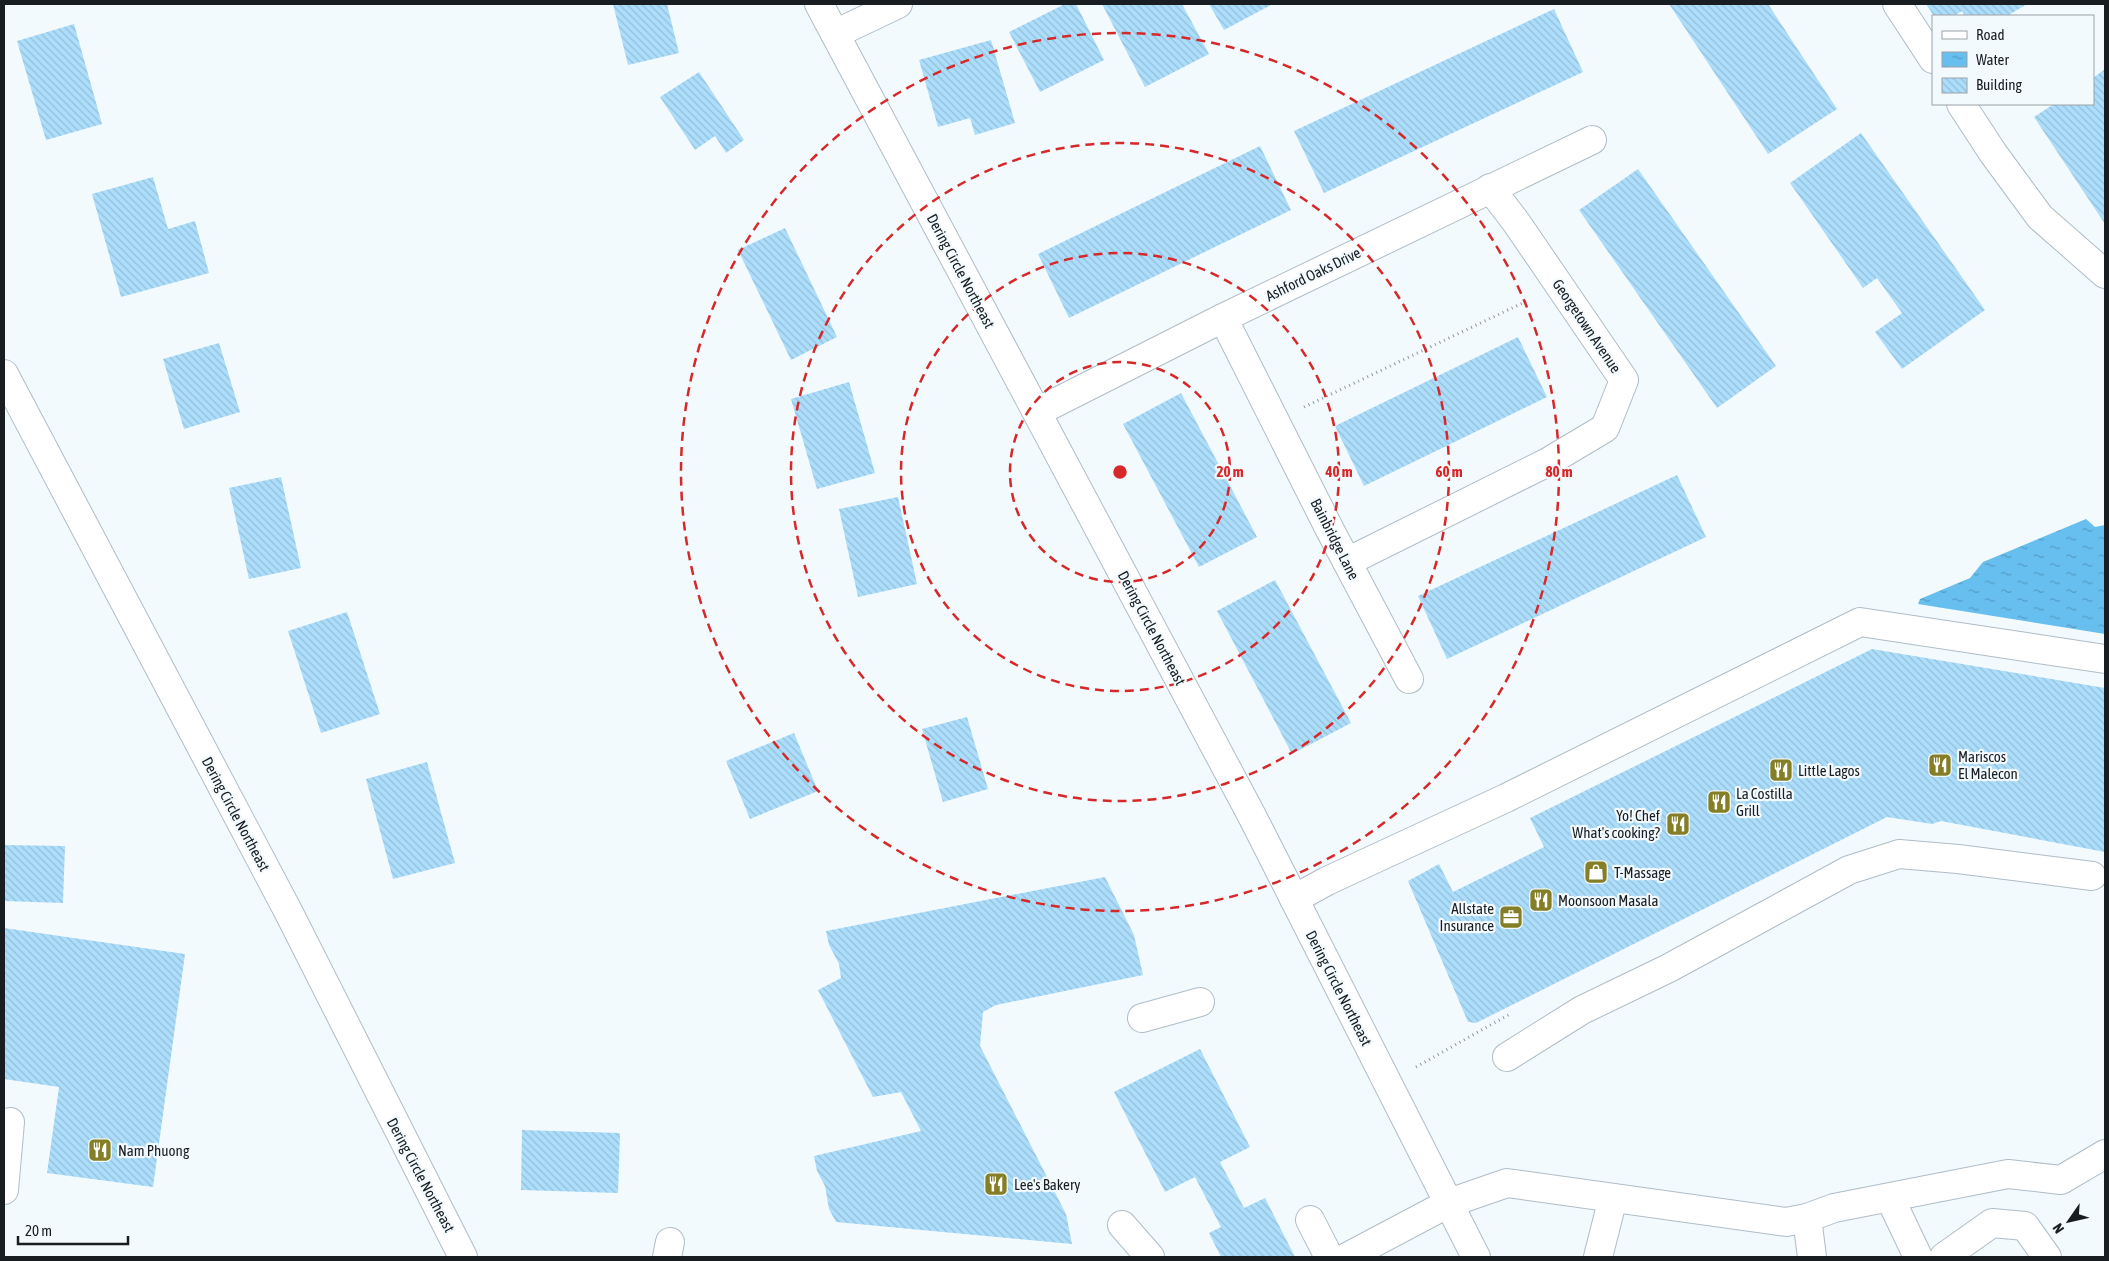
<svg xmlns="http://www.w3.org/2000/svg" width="2109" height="1261" viewBox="0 0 2109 1261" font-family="'Asap Condensed',sans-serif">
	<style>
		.water { fill: url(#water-ripples) }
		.building { fill: url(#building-back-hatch) }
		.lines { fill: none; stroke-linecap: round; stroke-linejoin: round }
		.minor-casing { stroke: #aebdc7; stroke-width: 30 }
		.path { stroke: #91979b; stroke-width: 3; stroke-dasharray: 1 4; stroke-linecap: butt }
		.minor { stroke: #fff; stroke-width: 28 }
		.ring { fill: none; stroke: #d62828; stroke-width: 2.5; stroke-dasharray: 9 6 }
		.labels { text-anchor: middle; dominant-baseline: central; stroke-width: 4.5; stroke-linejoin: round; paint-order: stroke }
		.street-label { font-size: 15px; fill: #181d21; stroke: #f3fafe }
		.poi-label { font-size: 15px; fill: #181d21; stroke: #f3fafe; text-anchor: start }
		.centre { fill: #d62828; stroke: #f3fafe; stroke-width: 2.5 }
		.ring-label { font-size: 15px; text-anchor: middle; font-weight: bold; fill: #d62828; stroke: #f3fafe; stroke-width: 4.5; stroke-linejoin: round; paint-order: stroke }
	</style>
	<defs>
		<pattern id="water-ripples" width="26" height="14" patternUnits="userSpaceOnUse" patternTransform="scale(1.25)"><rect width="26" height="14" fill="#67bff0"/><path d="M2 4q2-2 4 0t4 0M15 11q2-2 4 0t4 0" fill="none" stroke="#549bc2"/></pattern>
		<pattern id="building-back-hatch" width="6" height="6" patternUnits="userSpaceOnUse" patternTransform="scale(1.25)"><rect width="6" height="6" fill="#acdefc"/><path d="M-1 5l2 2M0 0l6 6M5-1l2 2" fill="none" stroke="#93bed8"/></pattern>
	</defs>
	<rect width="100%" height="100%" fill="#f3fafe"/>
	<!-- water -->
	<polygon class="water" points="2086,519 2095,527 2105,525 2105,634 1918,604 1920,599 1970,578 1983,562"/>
	<!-- building -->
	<g class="building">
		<polygon points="613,4 667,4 679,53 628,65"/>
		<polygon points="1065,4 1076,4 1104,60 1040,92 1009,32"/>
		<polygon points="1102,4 1182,4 1209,54 1145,87"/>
		<polygon points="1209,4 1273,4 1224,30"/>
		<polygon points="1669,4 1768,4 1837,109 1768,154"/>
		<polygon points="1926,4 2027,4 2007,16 1965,16 1962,11 1954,16 1934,16"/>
		<polygon points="1554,9 1583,72 1324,193 1294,131"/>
		<polygon points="74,24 102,124 46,140 17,41"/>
		<polygon points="991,40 1015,123 975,135 970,118 938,127 919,60"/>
		<polygon points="2105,69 2105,224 2034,117 2054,104 2093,104 2093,78"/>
		<polygon points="699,72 744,140 726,153 715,136 695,150 660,97"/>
		<polygon points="1861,133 1985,310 1902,369 1875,332 1902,313 1877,278 1863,288 1790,183"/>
		<polygon points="1260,146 1291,210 1069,318 1038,254"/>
		<polygon points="1638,169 1776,366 1717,408 1579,210"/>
		<polygon points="153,177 168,229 195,221 209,273 121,297 92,194"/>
		<polygon points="785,228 837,337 791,360 738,250"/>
		<polygon points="1518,337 1547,397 1364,486 1335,426"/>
		<polygon points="219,343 240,412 184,429 163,359"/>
		<polygon points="849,382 875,473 817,489 791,399"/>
		<polygon points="1181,393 1257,537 1199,567 1123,424"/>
		<polygon points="1677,475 1706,537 1447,659 1418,596"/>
		<polygon points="281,477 301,568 249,579 229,488"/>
		<polygon points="898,497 917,584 858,597 839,509"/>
		<polygon points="1275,580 1351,723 1292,754 1217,611"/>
		<polygon points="347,612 380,714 321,733 288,631"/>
		<polygon points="1872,649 2105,688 2105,852 1941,821 1932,824 1887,817 1476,1023 1468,1022 1408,881 1439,864 1453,892 1544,847 1530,818"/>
		<polygon points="967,717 988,789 943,802 922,729"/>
		<polygon points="794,733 818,791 750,819 726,761"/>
		<polygon points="427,762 455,863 393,879 366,779"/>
		<polygon points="4,845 65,846 63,903 4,901"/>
		<polygon points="1105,877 1134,935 1143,975 996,1005 983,1012 980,1046 1066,1214 1072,1244 836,1222 829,1209 825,1186 817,1171 814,1156 921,1131 901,1092 873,1097 818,990 841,978 839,964 829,945 826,931"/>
		<polygon points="4,928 185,954 153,1187 47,1173 59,1087 4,1079"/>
		<polygon points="1200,1049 1250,1147 1220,1162 1244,1208 1265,1198 1295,1257 1221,1257 1209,1233 1221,1227 1195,1177 1165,1192 1114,1092"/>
		<polygon points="522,1130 620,1133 618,1193 521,1190"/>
	</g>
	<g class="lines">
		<!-- minor casing -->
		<g class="minor-casing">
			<g id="minor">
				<polyline points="819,4 1252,816 1476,1257"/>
				<polyline points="1897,4 1933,59"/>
				<polyline points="835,34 898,4"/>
				<polyline points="1961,104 1993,153 2040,217 2105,274"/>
				<polyline points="1223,318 1330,530 1409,679"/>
				<polyline points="4,374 288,911 463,1257"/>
				<polyline points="1037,412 1223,318 1592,140"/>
				<polyline points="1347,562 1548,462 1605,428 1624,380 1516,222 1490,188"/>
				<polyline points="1294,899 1327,881 1506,798 1860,622 2105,659"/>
				<polyline points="1142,1018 1200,1002"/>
				<polyline points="1507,1057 1582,1010 1669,968 1849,870 1899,854 1958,859 2092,876"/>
				<polyline points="4,1190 10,1122"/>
				<polyline points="1890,1198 1918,1257"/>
				<polyline points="1807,1218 1812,1257"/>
				<polyline points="1310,1220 1329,1257"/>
				<polyline points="1122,1225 1150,1257"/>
				<polyline points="667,1257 670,1242"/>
				<polyline points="1347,1257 1449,1203 1507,1183 1786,1222 1807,1218 1834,1208 2008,1174 2061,1180 2105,1154"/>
				<polyline points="1598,1257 1613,1198"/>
				<polyline points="1944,1257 1992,1223 2025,1226 2047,1257"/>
			</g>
		</g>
		<!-- path -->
		<g class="path">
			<polyline points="1304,407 1529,300"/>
			<polyline points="1416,1067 1510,1014"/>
		</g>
		<!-- minor -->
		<use href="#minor" class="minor"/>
	</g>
	<!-- distance rings -->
	<g class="ring">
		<circle cx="1120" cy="472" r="110"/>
		<circle cx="1120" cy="472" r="219"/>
		<circle cx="1120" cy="472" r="329"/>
		<circle cx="1120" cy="472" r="439"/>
	</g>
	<!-- icons -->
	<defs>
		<g id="restaurant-square" transform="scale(1.25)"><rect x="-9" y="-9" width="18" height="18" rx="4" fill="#847f26" stroke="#f3fafe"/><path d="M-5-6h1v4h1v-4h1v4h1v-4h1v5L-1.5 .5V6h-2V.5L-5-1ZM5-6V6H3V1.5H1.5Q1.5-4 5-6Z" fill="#fff"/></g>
		<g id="shop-square" transform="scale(1.25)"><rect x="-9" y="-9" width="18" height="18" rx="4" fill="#847f26" stroke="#f3fafe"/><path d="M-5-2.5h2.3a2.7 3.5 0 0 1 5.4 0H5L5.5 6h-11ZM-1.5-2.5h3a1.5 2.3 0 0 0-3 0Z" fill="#fff"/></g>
		<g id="office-square" transform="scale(1.25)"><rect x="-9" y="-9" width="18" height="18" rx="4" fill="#847f26" stroke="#f3fafe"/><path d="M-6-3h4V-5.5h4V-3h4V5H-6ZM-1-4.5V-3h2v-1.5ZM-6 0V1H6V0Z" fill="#fff"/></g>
	</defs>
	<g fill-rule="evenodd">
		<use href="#restaurant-square" x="1940" y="765"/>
		<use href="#restaurant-square" x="1781" y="770"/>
		<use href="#restaurant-square" x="1719" y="802"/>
		<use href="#restaurant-square" x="1678" y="824"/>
		<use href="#shop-square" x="1596" y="872"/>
		<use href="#restaurant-square" x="1541" y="900"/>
		<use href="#office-square" x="1511" y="917"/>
		<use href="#restaurant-square" x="100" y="1150"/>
		<use href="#restaurant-square" x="996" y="1184"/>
	</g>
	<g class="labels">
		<!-- street labels -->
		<g class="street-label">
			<text transform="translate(961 271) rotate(62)">Dering Circle Northeast</text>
			<text transform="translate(1313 274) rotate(-26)">Ashford Oaks Drive</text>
			<text transform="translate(1587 326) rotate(56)">Georgetown Avenue</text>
			<text transform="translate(1335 539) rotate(63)">Bainbridge Lane</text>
			<text transform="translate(1152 628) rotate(62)">Dering Circle Northeast</text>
			<text transform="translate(236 814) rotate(62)">Dering Circle Northeast</text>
			<text transform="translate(1339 988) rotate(63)">Dering Circle Northeast</text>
			<text transform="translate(421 1175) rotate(62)">Dering Circle Northeast</text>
		</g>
		<!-- poi labels -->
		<g class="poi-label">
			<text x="1958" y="756">Mariscos<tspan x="1958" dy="17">El Malecon</tspan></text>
			<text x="1798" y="770">Little Lagos</text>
			<text x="1736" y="793">La Costilla<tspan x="1736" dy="17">Grill</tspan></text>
			<text x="1660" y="815" text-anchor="end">Yo! Chef<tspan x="1660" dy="17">What's cooking?</tspan></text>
			<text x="1614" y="872">T-Massage</text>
			<text x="1558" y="900">Moonsoon Masala</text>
			<text x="1494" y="908" text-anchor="end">Allstate<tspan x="1494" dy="17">Insurance</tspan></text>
			<text x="118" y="1150">Nam Phuong</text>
			<text x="1014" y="1184">Lee's Bakery</text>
		</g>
	</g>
	<circle cx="1120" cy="472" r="8" class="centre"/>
	<g class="ring-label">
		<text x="1230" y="477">20 m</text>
		<text x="1339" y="477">40 m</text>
		<text x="1449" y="477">60 m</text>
		<text x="1559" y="477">80 m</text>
	</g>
	<!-- border -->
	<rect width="2109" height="1261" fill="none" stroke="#181d21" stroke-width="10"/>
	<!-- legend -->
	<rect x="1932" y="15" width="162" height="90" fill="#f3fafe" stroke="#9ba2a6"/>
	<rect x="1942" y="31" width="25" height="8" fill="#ffffff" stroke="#9ba2a6"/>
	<text x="1976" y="40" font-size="15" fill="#181d21">Road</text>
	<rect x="1942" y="52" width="25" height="15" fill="url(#water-ripples)" stroke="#9ba2a6"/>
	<text x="1976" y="65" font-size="15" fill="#181d21">Water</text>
	<rect x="1942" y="78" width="25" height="15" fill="url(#building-back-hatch)" stroke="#9ba2a6"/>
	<text x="1976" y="90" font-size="15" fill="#181d21">Building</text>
	<!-- north arrow -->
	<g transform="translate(2069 1221) rotate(236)" stroke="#f3fafe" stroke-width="4" paint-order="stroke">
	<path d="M0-4L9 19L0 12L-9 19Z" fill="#181d21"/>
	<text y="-8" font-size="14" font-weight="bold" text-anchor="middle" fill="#181d21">N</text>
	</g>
	<!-- scale -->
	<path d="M18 1236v8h110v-8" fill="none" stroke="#181d21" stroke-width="2.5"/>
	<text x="25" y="1236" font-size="15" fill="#181d21" stroke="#f3fafe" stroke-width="4" paint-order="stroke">20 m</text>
</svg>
